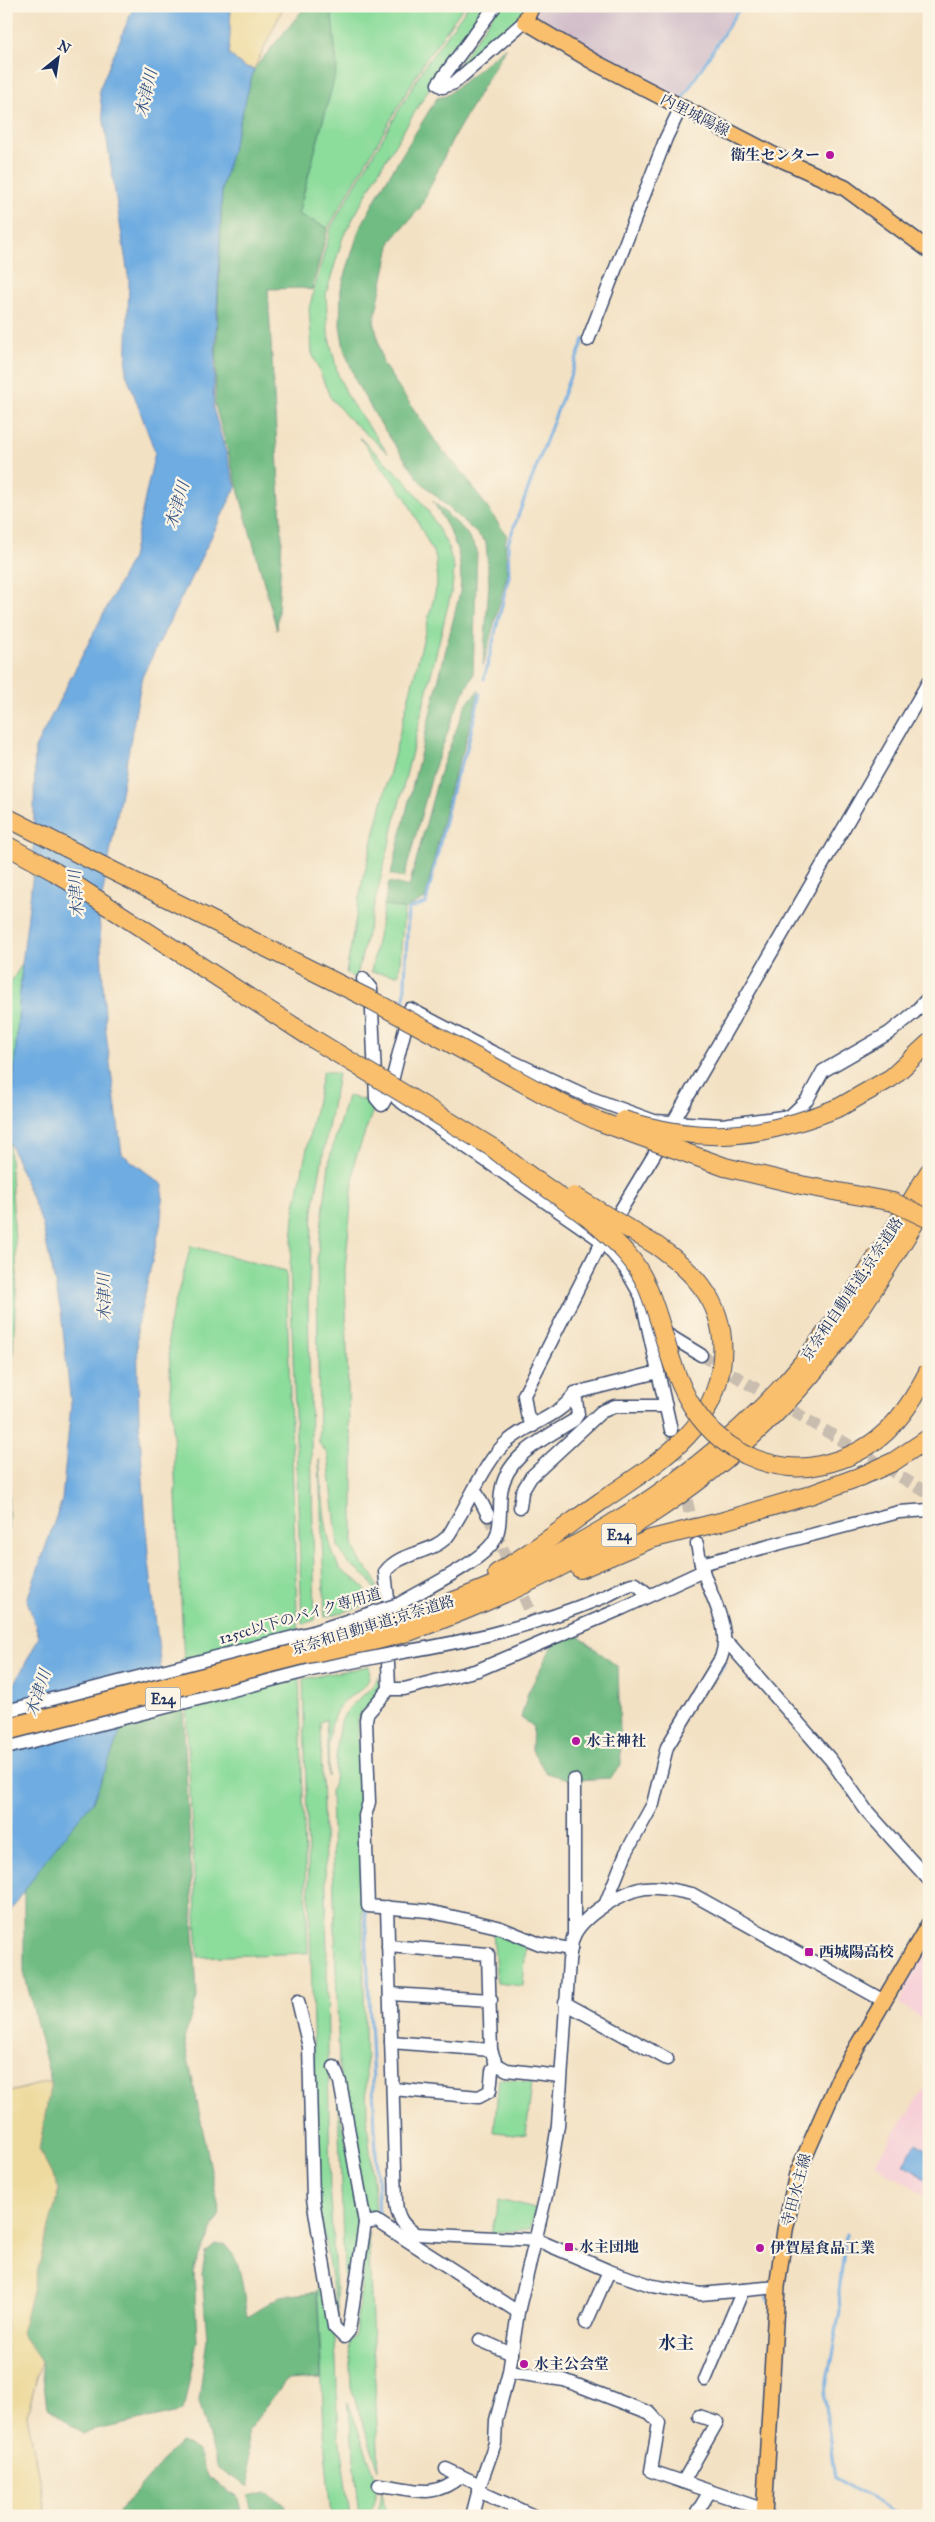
<svg xmlns="http://www.w3.org/2000/svg" width="935" height="2522" viewBox="0 0 935 2522" font-family="'IM FELL Great Primer','Noto Serif JP',serif">
	<style>
		.built { fill: #f6cfd7 }
		.industrial { fill: #d1bdc9 }
		.green { fill: #8cdc9b; stroke: #54867c }
		.forest { fill: #71bc83; stroke: #467670 }
		.sand { fill: #eeda9e; stroke: #84847e }
		.water { fill: #6eace1; stroke: #446ea0 }
		.lines { fill: none; stroke-linecap: round; stroke-linejoin: round }
		.stream { stroke: #6eace1; stroke-width: 3 }
		.minor-tunnel { stroke: #c8bdaf; stroke-width: 12; stroke-dasharray: 12 6; stroke-linecap: butt }
		.minor-casing { stroke: #3b4a6d; stroke-width: 15 }
		.major-casing { stroke: #3b4a6d; stroke-width: 18 }
		.highway-casing { stroke: #3b4a6d; stroke-width: 20 }
		.minor { stroke: #fff; stroke-width: 12 }
		.major { stroke: #f9bf6d; stroke-width: 15 }
		.highway { stroke: #f9bf6d; stroke-width: 18 }
		.minor-bridge-casing { stroke: #3b4a6d; stroke-width: 15; stroke-linecap: butt }
		.highway-bridge-casing { stroke: #3b4a6d; stroke-width: 20; stroke-linecap: butt }
		.minor-bridge { stroke: #fff; stroke-width: 12 }
		.highway-bridge { stroke: #f9bf6d; stroke-width: 18 }
		.poi-dot { fill: #b5179e; stroke: #fcf5e5; stroke-width: 2 }
		.labels { text-anchor: middle; dominant-baseline: central; stroke-width: 4.5; stroke-linejoin: round; paint-order: stroke }
		.shield { fill: #fcf5e5; stroke: #5e6a86; stroke-width: 1 }
		.shield-label { font-size: 14px; font-weight: bold; fill: #1b2f5e }
		.street-label { font-size: 15px; fill: #1b2f5e; stroke: #fcf5e5 }
		.poi-label { font-size: 15px; font-weight: bold; fill: #1b2f5e; stroke: #fcf5e5; text-anchor: start }
		.water-label { font-size: 16px; font-style: italic; fill: #345485; stroke: #fcf5e5 }
		.quarter-label { font-size: 18px; font-weight: bold; fill: #1b2f5e; stroke: #fcf5e5 }
	</style>
	<rect width="100%" height="100%" fill="#fcf5e5"/>
	<filter id="ink" filterUnits="userSpaceOnUse"><feTurbulence type="fractalNoise" baseFrequency=".02" numOctaves="2"/><feDisplacementMap in="SourceGraphic" scale="10" xChannelSelector="R" yChannelSelector="G"/><feConvolveMatrix kernelMatrix="1 2 1 2 8 2 1 2 1" color-interpolation-filters="sRGB"/></filter>
	<filter id="wash" filterUnits="userSpaceOnUse"><feTurbulence type="fractalNoise" baseFrequency=".0096" numOctaves="4" result="noise"/><feDisplacementMap in="SourceGraphic" scale="20" xChannelSelector="R" yChannelSelector="G"/><feGaussianBlur stdDeviation="1.12" result="paint"/><feColorMatrix in="noise" values="0 0 0 0 0 0 0 0 0 0 0 0 0 0 0 0 0 1.4 0 .05"/><feComposite in="paint" operator="in"/></filter>
	<g filter="url(#wash)">
		<rect width="100%" height="100%" fill="#f3e1c3"/>
		<!-- built -->
		<g class="built">
			<polygon points="929,1945 929,2023 899,2004 907,1989 904,1987"/>
			<polygon points="929,2081 929,2197 874,2164"/>
		</g>
		<!-- industrial -->
		<polygon class="industrial" points="537,6 739,6 679,100 656,90 533,18"/>
		<!-- green -->
		<g class="green">
			<polygon points="331,6 464,6 424,62 328,228 298,215 337,68"/>
			<polygon points="468,6 486,6 435,79 379,171 343,237 326,294 328,333 338,375 350,401 388,453 347,417 330,397 312,353 309,309 331,227 424,67"/>
			<polygon points="499,6 529,6 522,18 447,81"/>
			<polygon points="359,437 405,480 427,509 448,546 454,569 452,589 356,979 346,973 362,883 437,585 436,558 406,498"/>
			<polygon points="384,905 404,909 399,975 371,972"/>
			<polygon points="22,964 9,1141 17,1275 10,1408 8,1531 6,1536 6,990"/>
			<polygon points="323,1071 338,1074 313,1210 308,1303 315,1620 302,1624 290,1265 295,1206"/>
			<polygon points="347,1096 376,1102 355,1160 345,1270 349,1426 353,1448 353,1545 362,1564 373,1575 380,1598 369,1579 347,1562 338,1546 328,1455 319,1443 317,1260 330,1157"/>
			<polygon points="191,1246 286,1271 308,1953 198,1957 168,1328"/>
			<path d="M319,1459C323,1491 323,1536 338,1565C346,1581 364,1574 370,1604L325,1617Z"/>
			<path d="M369,1666C373,1692 350,1691 339,1707C326,1726 329,1754 328,1776L326,1719L320,1722L326,1890L330,2199L338,2318L318,2201L303,1679Z"/>
			<path d="M379,1676C381,1700 368,1700 358,1719L367,2119L376,2214H366L339,2069L331,1792C339,1769 334,1736 342,1719C350,1701 371,1694 379,1676Z"/>
			<polygon points="493,1933 526,1945 523,1986 497,1983"/>
			<polygon points="499,2078 532,2082 526,2135 494,2132"/>
			<polygon points="338,2103 362,2224 346,2324"/>
			<polygon points="499,2200 535,2209 530,2229 491,2233"/>
			<polygon points="314,2211 335,2339 339,2436 350,2516 331,2516 325,2450"/>
			<polygon points="368,2232 379,2470 351,2388 349,2342 355,2335"/>
			<polygon points="348,2402 376,2479 377,2489 370,2516 360,2516"/>
			<polygon points="382,2492 386,2516 376,2516"/>
		</g>
		<!-- forest -->
		<g class="forest">
			<polygon points="306,6 331,6 337,68 298,214 328,228 312,290 302,288 268,289 282,539 277,630 215,405 222,187 254,69"/>
			<polygon points="506,47 452,140 420,208 391,241 374,321 383,364 440,448 463,473 507,536 505,542 507,575 483,665 489,583 486,542 420,481 382,426 358,386 344,349 340,325 341,289 359,230 381,189 437,98 446,96"/>
			<path d="M433,501L465,531L477,550L473,675L458,704L433,772L404,878L391,874L460,592C464,551 452,535 433,501Z"/>
			<polygon points="479,690 463,751 451,784 425,899 404,909 384,905 389,882 409,887 439,775 466,704"/>
			<polygon points="575,1633 618,1667 621,1766 610,1778 574,1780 546,1773 532,1750 533,1726 521,1718 528,1693 554,1642"/>
			<polygon points="183,1707 197,1998 184,2039 220,2213 194,2268 197,2342 183,2411 83,2433 47,2407 41,2362 21,2333 59,2189 39,2150 51,2081 24,1972 24,1892 121,1729"/>
			<path d="M225,2244C244,2264 242,2291 247,2317L280,2296L317,2292L321,2378L286,2380L247,2432L250,2487L218,2469L199,2401L207,2338L202,2274L206,2253L215,2245Z"/>
			<polygon points="180,2442 198,2451 209,2478 237,2496 242,2516 115,2516"/>
			<polygon points="266,2492 285,2505 284,2516 253,2516 248,2496"/>
		</g>
		<!-- sand -->
		<g class="sand">
			<polygon points="231,6 284,6 254,69 244,67 229,54"/>
			<polygon points="51,2081 39,2150 59,2189 21,2333 41,2362 27,2415 46,2516 6,2516 6,2093"/>
		</g>
		<!-- water -->
		<g class="water">
			<polygon points="134,6 231,6 229,54 244,67 254,69 222,187 213,408 236,487 142,677 99,914 106,1033 122,1154 163,1185 161,1222 137,1328 139,1421 148,1553 166,1713 123,1725 93,1801 45,1860 6,1918 6,1701 39,1637 27,1600 62,1500 71,1405 61,1312 42,1223 9,1141 22,964 33,873 35,748 132,558 155,452 126,373 129,281 99,90"/>
			<polygon points="916,2143 929,2151 929,2180 903,2165"/>
		</g>
		<g class="lines">
			<!-- stream -->
			<g class="stream">
				<polyline points="680,102 741,6"/>
				<polyline points="484,679 509,576 508,543 584,339"/>
				<polyline points="404,1009 408,909 426,903 454,782 466,752 480,694"/>
				<polyline points="718,1675 725,1663"/>
				<polyline points="365,1908 379,2217"/>
				<polyline points="846,2235 839,2292 840,2311 824,2398 835,2478 902,2516"/>
				<polyline points="766,2296 769,2302"/>
			</g>
		</g>
	</g>
	<g filter="url(#ink)">
		<g class="lines">
			<!-- minor-tunnel -->
			<g class="minor-tunnel">
				<polyline points="701,1355 929,1494"/>
				<polyline points="671,1430 695,1537"/>
				<polyline points="488,1515 537,1627"/>
			</g>
			<!-- minor casing -->
			<g class="minor-casing">
				<g id="minor">
					<polyline points="495,6 438,84 443,87 454,83 525,21"/>
					<polyline points="588,340 666,138 681,107"/>
					<polyline points="363,979 371,989 376,1098 382,1105 389,1093 410,1009 492,1052 591,1098 654,1121 722,1125 790,1116 807,1100 823,1071 889,1033 914,1013 929,997"/>
					<polyline points="397,1099 602,1241 524,1395 527,1414 533,1426"/>
					<polyline points="660,1330 701,1355"/>
					<polyline points="671,1430 641,1296 625,1268 602,1241 654,1155 929,681"/>
					<polyline points="475,1490 488,1515"/>
					<polyline points="520,1507 522,1492 531,1477 601,1412 615,1406 666,1406"/>
					<polyline points="701,1564 899,1512 929,1510"/>
					<path d="M388,1599L385,1572C401,1551 429,1555 447,1537C452,1531 455,1523 459,1517C472,1495 488,1457 508,1441C529,1423 560,1417 575,1393L658,1372"/>
					<path d="M399,1604C422,1590 481,1562 494,1541C502,1528 499,1507 501,1492C506,1455 546,1438 574,1420L578,1414L575,1393"/>
					<polyline points="726,1643 731,1646 831,1760 866,1810 929,1880"/>
					<path d="M397,1653C466,1642 537,1625 601,1598C612,1594 621,1587 632,1584H636L649,1595"/>
					<polyline points="388,1663 389,1689 404,1689 478,1670 623,1608 703,1571"/>
					<polyline points="389,1689 367,1714 366,1720 369,1802 365,1816 368,1906 428,1911 498,1927 540,1944 571,1949"/>
					<polyline points="574,1780 574,1936"/>
					<path d="M605,1905L626,1853L653,1804L667,1747L721,1658C732,1628 712,1600 703,1571C700,1563 699,1553 697,1544"/>
					<path d="M387,1907L396,2202C397,2217 403,2226 416,2234L537,2240L609,2271L653,2286L701,2294L777,2287"/>
					<polyline points="388,1946 488,1954 491,2050 496,2064 507,2070 560,2076"/>
					<polyline points="390,1994 491,2000"/>
					<polyline points="298,2001 309,2047 313,2199 334,2327 344,2337 349,2331 365,2223 340,2082 334,2067"/>
					<polyline points="565,2003 667,2059"/>
					<polyline points="391,2042 491,2050"/>
					<polyline points="393,2089 479,2097 490,2091 492,2071 496,2064"/>
					<polyline points="365,2223 377,2221 518,2312"/>
					<polyline points="586,2323 609,2271"/>
					<polyline points="480,2340 512,2354"/>
					<polyline points="509,2372 564,2380 650,2413 659,2423 651,2471 765,2510"/>
					<polyline points="705,2380 743,2290"/>
					<polyline points="446,2469 480,2485"/>
					<polyline points="683,2482 717,2422 699,2416"/>
					<path d="M379,2485C414,2488 431,2501 461,2476"/>
					<polyline points="478,2491 534,2516"/>
					<path d="M472,2516L480,2485L495,2443L496,2420L509,2372L518,2312L548,2187L558,2125L569,1961C570,1953 571,1945 573,1938C581,1916 623,1891 645,1888C661,1886 677,1891 692,1894L884,2001"/>
					<polyline points="695,2516 710,2491"/>
				</g>
			</g>
			<!-- major casing -->
			<g class="major-casing">
				<g id="major">
					<polyline points="532,6 525,21 594,62 681,107 783,160 845,188 929,250"/>
					<polyline points="764,2516 777,2287 785,2230 797,2174 841,2074 929,1924"/>
				</g>
			</g>
			<!-- highway casing -->
			<g class="highway-casing">
				<g id="highway">
					<polyline points="6,817 67,848"/>
					<polyline points="6,845 55,872"/>
					<polyline points="840,1107 891,1078 929,1043"/>
					<polyline points="580,1569 651,1539 720,1522 810,1495 864,1475 893,1462 929,1438"/>
					<path d="M497,1573C533,1552 566,1526 600,1502C629,1482 662,1462 687,1436C725,1396 736,1332 702,1287C690,1271 673,1257 657,1246"/>
					<path d="M6,1726C79,1708 151,1688 224,1669C284,1653 344,1638 403,1619C542,1574 678,1497 779,1390C839,1325 883,1247 929,1172"/>
					<path d="M6,1740L411,1631C577,1571 735,1482 841,1337C873,1293 900,1246 929,1200"/>
				</g>
			</g>
			<!-- minor -->
			<use href="#minor" class="minor"/>
			<!-- major -->
			<use href="#major" class="major"/>
			<!-- highway -->
			<use href="#highway" class="highway"/>
			<!-- minor-bridge casing -->
			<g class="minor-bridge-casing">
				<g id="minor-bridge">
					<polyline points="6,1711 313,1632 399,1604"/>
					<polyline points="6,1748 311,1670 397,1653"/>
				</g>
			</g>
			<!-- highway-bridge casing -->
			<g class="highway-bridge-casing">
				<g id="highway-bridge">
					<polyline points="67,848 373,1001 560,1103 598,1121 725,1167 801,1185 893,1202 929,1219"/>
					<path d="M55,872L307,1035L493,1148C535,1183 590,1212 626,1253C644,1273 651,1295 659,1320C676,1377 689,1427 746,1455C770,1466 794,1471 820,1465C877,1453 904,1419 929,1370"/>
					<path d="M624,1120C704,1145 764,1138 840,1107"/>
					<polyline points="574,1196 657,1246"/>
				</g>
			</g>
			<!-- minor-bridge -->
			<use href="#minor-bridge" class="minor-bridge"/>
			<!-- highway-bridge -->
			<use href="#highway-bridge" class="highway-bridge"/>
		</g>
	</g>
	<!-- markers -->
	<g class="poi-dot">
		<circle cx="830" cy="155" r="5"/>
		<circle cx="576" cy="1741" r="5"/>
		<rect x="804" y="1947" width="10" height="10" rx="2.5"/>
		<rect x="564" y="2242" width="10" height="10" rx="2.5"/>
		<circle cx="760" cy="2248" r="5"/>
		<circle cx="524" cy="2364" r="5"/>
	</g>
	<g class="labels">
		<!-- shield labels -->
		<g class="shield">
			<rect x="601.5" y="1523.5" width="35" height="23" rx="4"/>
			<rect x="145.5" y="1687.5" width="35" height="23" rx="4"/>
		</g>
		<g class="shield-label">
			<text x="619" y="1535">E24</text>
			<text x="163" y="1699">E24</text>
		</g>
		<!-- street labels -->
		<g class="street-label">
			<text transform="translate(695 115) rotate(27)">内里城陽線</text>
			<text transform="translate(852 1289) rotate(-56)">京奈和自動車道;京奈道路</text>
			<text transform="translate(300 1616) rotate(-16)">125cc以下のバイク専用道</text>
			<text transform="translate(373 1625) rotate(-17)">京奈和自動車道;京奈道路</text>
			<text transform="translate(796 2190) rotate(-75)">寺田水主線</text>
		</g>
		<!-- poi labels -->
		<g class="poi-label">
			<text x="820" y="155" text-anchor="end">衛生センター</text>
			<text x="586" y="1741">水主神社</text>
			<text x="819" y="1952">西城陽高校</text>
			<text x="579" y="2247">水主団地</text>
			<text x="770" y="2248">伊賀屋食品工業</text>
			<text x="534" y="2364">水主公会堂</text>
		</g>
		<!-- water labels -->
		<g class="water-label">
			<text transform="translate(146 93) rotate(-77)">木津川</text>
			<text transform="translate(177 505) rotate(-73)">木津川</text>
			<text transform="translate(76 894) rotate(-94)">木津川</text>
			<text transform="translate(104 1297) rotate(-91)">木津川</text>
			<text transform="translate(38 1693) rotate(-72)">木津川</text>
		</g>
		<!-- quarter labels -->
		<g class="quarter-label">
			<text x="676" y="2343">水主</text>
		</g>
	</g>
	<!-- margin -->
	<rect width="935" height="2522" fill="none" stroke="#fcf5e5" stroke-width="25"/>
	<!-- north arrow -->
	<g transform="translate(58 58) rotate(30)" stroke="#fcf5e5" stroke-width="4" paint-order="stroke">
	<path d="M0-4L9 19L0 12L-9 19Z" fill="#1b2f5e"/>
	<text y="-8" font-size="14" font-weight="bold" text-anchor="middle" fill="#1b2f5e">N</text>
	</g>
</svg>
